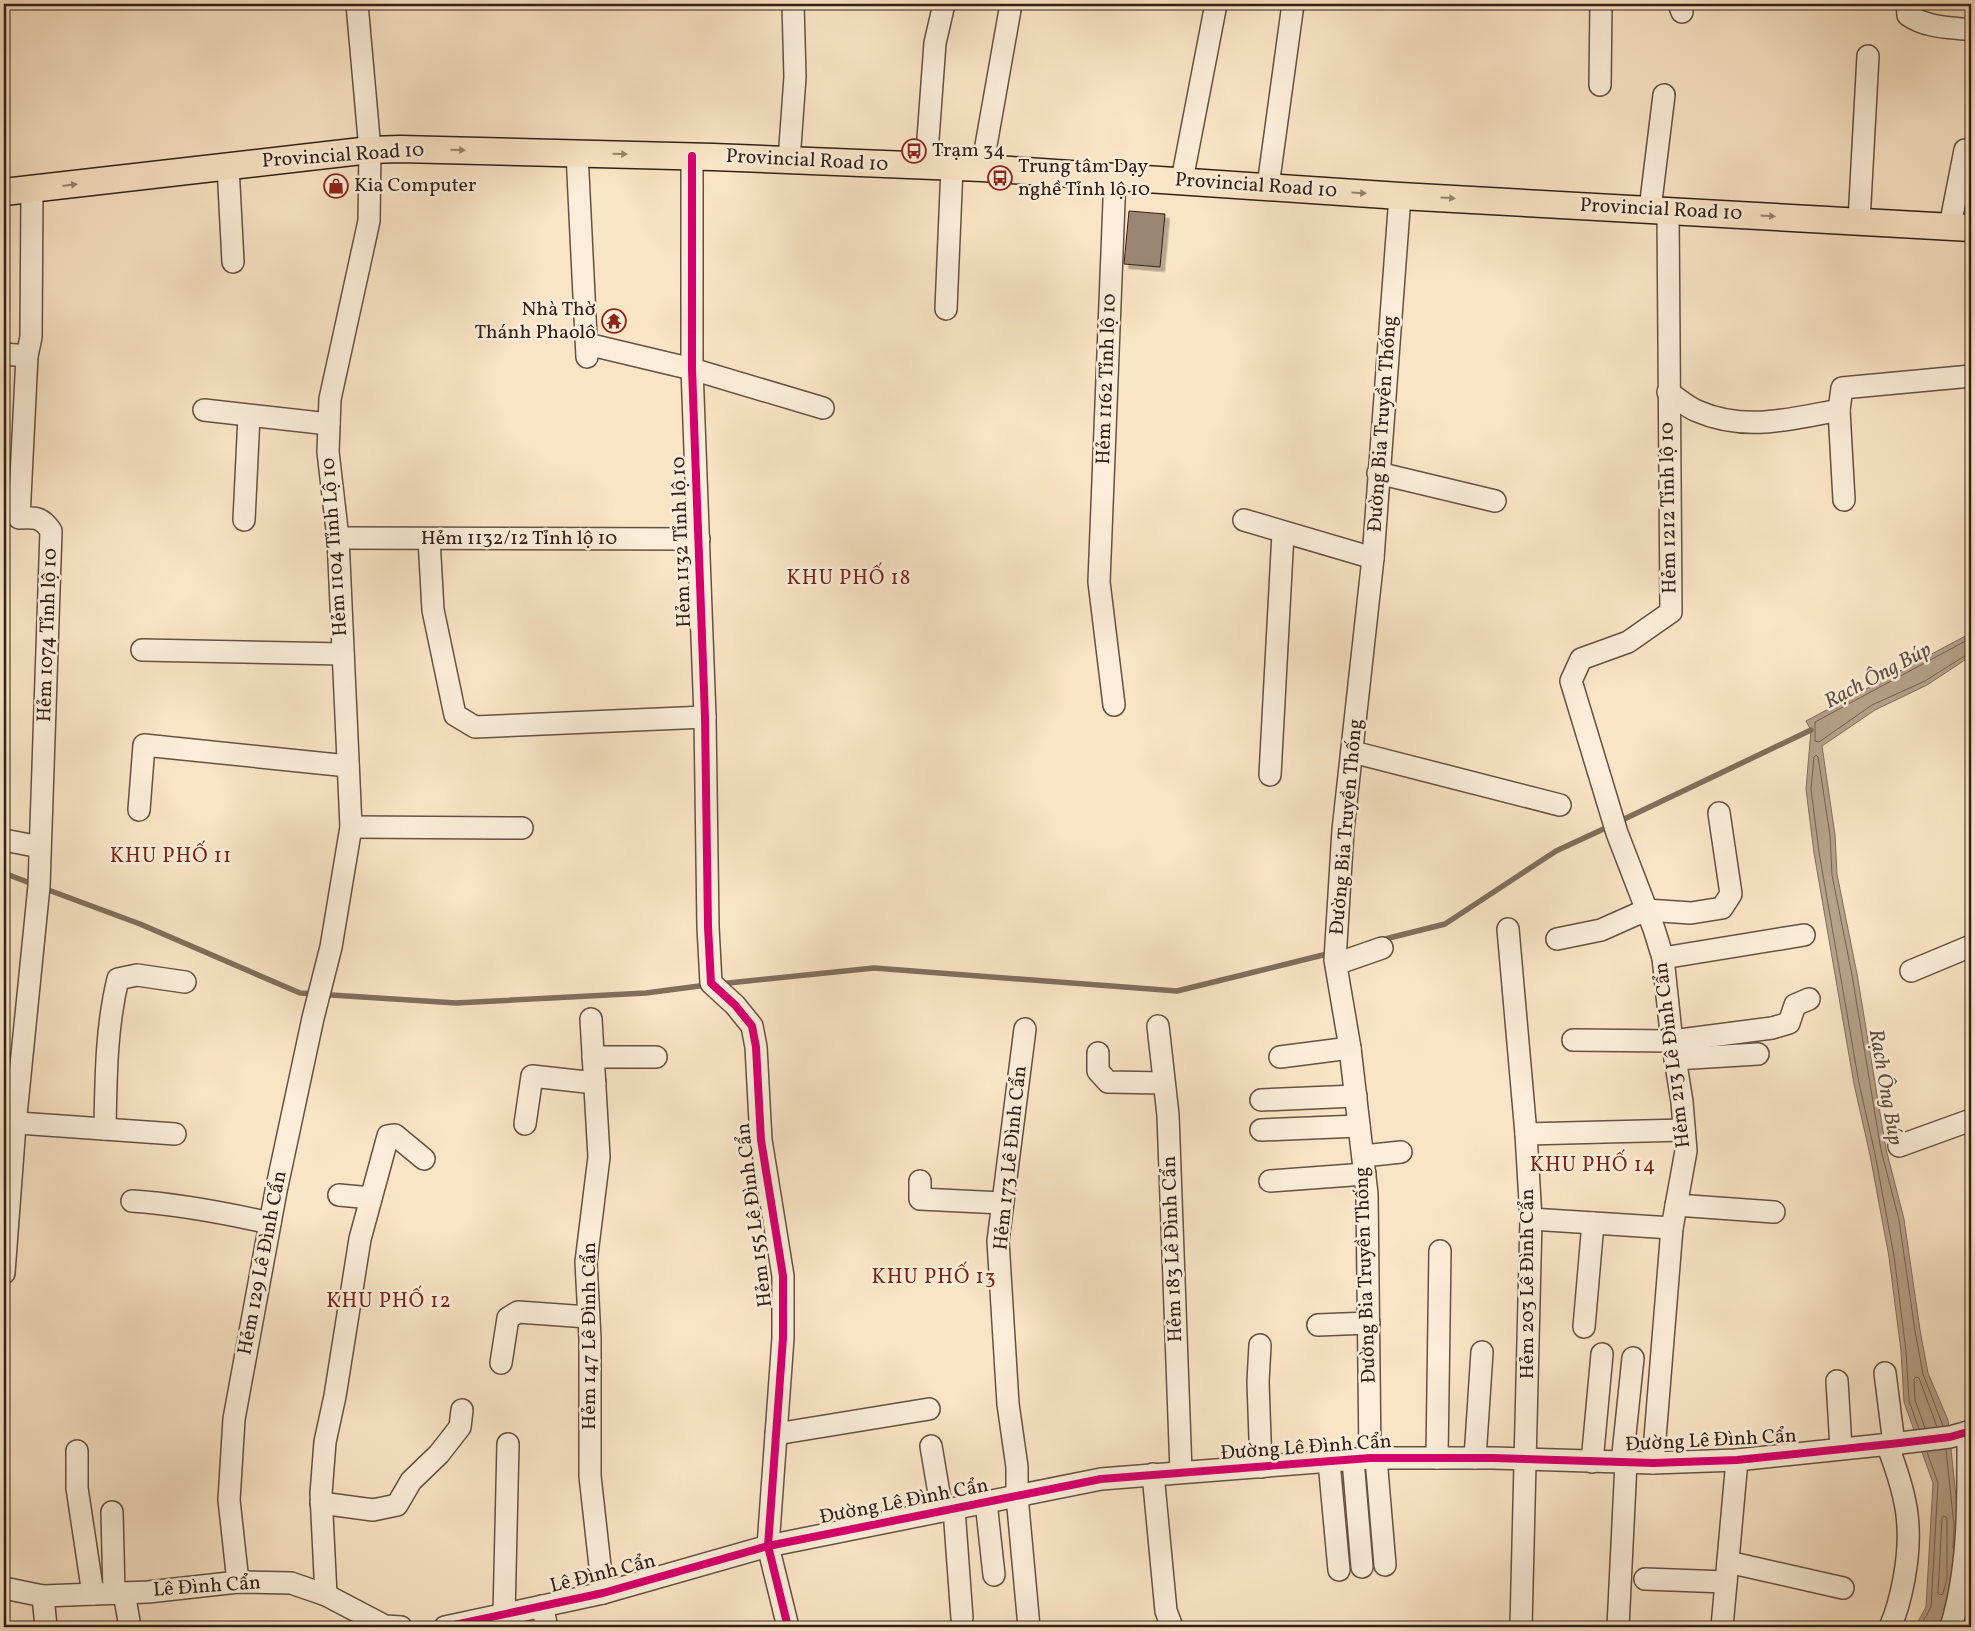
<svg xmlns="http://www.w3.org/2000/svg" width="1975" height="1631" viewBox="0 0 1975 1631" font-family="Vollkorn,serif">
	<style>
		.water { fill: #b6a18a; stroke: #826d5c }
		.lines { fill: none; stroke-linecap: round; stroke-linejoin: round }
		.shore { stroke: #756051; stroke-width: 1 }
		.stream { stroke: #826d5c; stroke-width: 5.5 }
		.building { fill: #9a8672; stroke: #342018; filter: url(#shadow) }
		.minor-casing { stroke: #655143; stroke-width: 24 }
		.major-casing { stroke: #342018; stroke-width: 29 }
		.minor { stroke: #fbedd9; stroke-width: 21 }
		.major { stroke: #f9e4c5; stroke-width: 26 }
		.cycleway-casing { stroke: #fbedd9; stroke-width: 11 }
		.cycleway { stroke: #d6006c; stroke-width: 8 }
		.oneway { fill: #96826e }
		.labels { text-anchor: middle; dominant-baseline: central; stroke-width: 5; stroke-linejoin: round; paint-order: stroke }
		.poi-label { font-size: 20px; fill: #342018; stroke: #fbedd9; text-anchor: start }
		.street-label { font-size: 20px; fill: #342018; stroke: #fbedd9 }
		.neighbourhood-label { font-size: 21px; letter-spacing: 1px; fill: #7a1f14; stroke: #fbedd9 }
		.water-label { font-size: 21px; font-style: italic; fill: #624d40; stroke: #fbedd9 }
	</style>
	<defs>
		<filter id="shadow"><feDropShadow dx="4.5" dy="4.5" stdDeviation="0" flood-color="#0004"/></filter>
	</defs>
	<rect width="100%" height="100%" fill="#f9e4c5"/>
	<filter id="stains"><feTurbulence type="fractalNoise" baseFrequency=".004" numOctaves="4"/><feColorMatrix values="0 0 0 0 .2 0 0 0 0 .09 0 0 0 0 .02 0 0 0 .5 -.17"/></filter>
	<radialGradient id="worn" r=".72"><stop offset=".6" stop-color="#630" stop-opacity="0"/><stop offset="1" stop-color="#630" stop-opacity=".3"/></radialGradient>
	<!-- water -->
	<polygon class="water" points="1971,633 1971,656 1927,685 1875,710 1822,746 1835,835 1837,874 1857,974 1886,1149 1904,1219 1920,1330 1928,1373 1948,1420 1959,1526 1945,1627 1915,1627 1926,1607 1933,1483 1904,1402 1901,1351 1889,1257 1870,1155 1854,1084 1814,853 1806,789 1811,730 1806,721"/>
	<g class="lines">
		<!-- shore -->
		<g class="shore">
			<polyline points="1971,638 1815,722 1815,741 1819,742 1872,705 1925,681 1971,652"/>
			<polyline points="1925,1428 1915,1400 1914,1379 1916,1377 1919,1378 1937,1427"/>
			<polyline points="1919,1429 1909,1401 1906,1351 1894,1256 1875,1154 1859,1083 1819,852 1811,789 1814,757 1816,755 1818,757 1830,835 1832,875 1852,975 1881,1150 1899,1220 1915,1331 1923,1374 1943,1426"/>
			<polyline points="1946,1449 1954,1526 1953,1548"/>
			<polygon points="1944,1516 1947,1518 1947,1578 1943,1594 1940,1595 1938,1593 1942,1519"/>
			<polyline points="1920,1627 1931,1607 1938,1483 1927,1452"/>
		</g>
		<!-- stream -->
		<g class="stream">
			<polyline points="1618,822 1811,730"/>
			<polyline points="4,873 35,885"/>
			<polyline points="43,888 140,924 300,993 456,1003 646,993 707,985"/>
			<polyline points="1381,940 1445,924 1556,851 1610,826"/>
			<polyline points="719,984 874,968 1177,991 1331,953"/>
		</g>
	</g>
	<!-- building -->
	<polygon class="building" points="1129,211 1165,214 1160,267 1124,264"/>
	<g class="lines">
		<!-- minor casing -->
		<g class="minor-casing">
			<g id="minor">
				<polyline points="1679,4 1682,12"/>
				<path d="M1910,4L1907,5L1908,15C1927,28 1949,27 1971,30"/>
				<polyline points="1600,85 1601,4"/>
				<polyline points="577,153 587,357"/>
				<polyline points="692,156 692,369 705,717 708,927 711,983 735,1005 752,1026 756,1047 761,1140 783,1276 783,1338 768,1546 788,1627"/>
				<polyline points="789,160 795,77 793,4"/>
				<polyline points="228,166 233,262"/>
				<polyline points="926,166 935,43 944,4"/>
				<polyline points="982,168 1011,4"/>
				<polyline points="1182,180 1216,4"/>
				<polyline points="1268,186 1293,4"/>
				<polyline points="1650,209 1664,95"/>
				<polyline points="1859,221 1868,56"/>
				<polyline points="1950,226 1965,150"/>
				<polyline points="946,309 952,167"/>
				<polyline points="587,344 692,369 823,408"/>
				<polyline points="4,354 27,356"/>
				<path d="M1668,392C1677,398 1687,407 1697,411C1745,432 1791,419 1839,410L1842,388L1971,376"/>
				<polyline points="204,410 329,424"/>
				<polyline points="1839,410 1844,500"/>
				<polyline points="1378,473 1495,501"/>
				<polyline points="244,520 249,416"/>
				<polyline points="1244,520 1373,558"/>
				<polyline points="338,538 699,539"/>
				<polyline points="429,539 433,610 455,715 475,727 705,717"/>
				<polyline points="142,650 343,654"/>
				<polyline points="1114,705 1099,582 1115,176"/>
				<polyline points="1353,752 1560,805"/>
				<polyline points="1270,775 1283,533"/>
				<polyline points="139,810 144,745 348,766"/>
				<polyline points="351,827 522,828"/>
				<polyline points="4,840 40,847"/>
				<polyline points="1508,929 1526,1134 1531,1219 1521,1627"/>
				<polyline points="1557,939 1601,930 1646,910 1691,913 1722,908 1731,894 1719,813"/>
				<polyline points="1663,958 1804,935"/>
				<polyline points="1336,964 1382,948"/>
				<polyline points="1911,971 1971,946"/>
				<polyline points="591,1019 599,1157 586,1262 590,1338 590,1476 603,1593"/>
				<polyline points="1158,1026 1168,1115 1181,1472"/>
				<polyline points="1025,1029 998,1241 1008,1404 1017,1467 1017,1496 1029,1627"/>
				<polyline points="1573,1040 1672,1041 1772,1028 1789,1023 1795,1005 1809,999"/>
				<polyline points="1098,1053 1098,1071 1108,1082 1164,1083"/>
				<polyline points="593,1057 656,1057"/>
				<polyline points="1280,1057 1350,1048"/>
				<polyline points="1675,1059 1758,1054"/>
				<polyline points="1261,1100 1356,1096"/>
				<polyline points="4,1122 175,1134"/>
				<polyline points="525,1124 532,1076 595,1083"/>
				<path d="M105,1129C106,1078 106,1028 118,979L137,975L185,982"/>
				<polyline points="1261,1130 1359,1126"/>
				<polyline points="1526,1134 1684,1130"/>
				<polyline points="1899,1146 1971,1120"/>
				<polyline points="1363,1156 1401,1152"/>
				<polyline points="920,1181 920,1199 1002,1203"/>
				<polyline points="1270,1181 1365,1174"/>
				<polyline points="339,1195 371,1198"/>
				<path d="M132,1201C179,1204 225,1213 270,1223"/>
				<polyline points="1676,1205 1774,1212"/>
				<polyline points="1531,1219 1672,1228"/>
				<path d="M4,1273L15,1125L39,886L51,531C42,517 35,517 19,518L27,356L31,337L32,189"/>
				<polyline points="1318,1325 1369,1323"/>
				<polyline points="1584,1327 1593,1223"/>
				<polyline points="1260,1345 1258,1382 1261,1467"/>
				<polyline points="501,1363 508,1318 518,1312 588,1317"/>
				<polyline points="1885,1373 1894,1444"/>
				<polyline points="1837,1381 1841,1448"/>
				<polyline points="776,1434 929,1409"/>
				<path d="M1887,1444C1906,1494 1914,1525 1904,1579C1901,1595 1897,1612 1890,1627"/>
				<polyline points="931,1446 942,1511"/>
				<polyline points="77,1451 77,1488 93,1594"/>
				<polyline points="1370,1458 1367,1194 1350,1048 1335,960 1343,830 1373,558 1400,196"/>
				<polyline points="1376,1458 1385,1565"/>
				<polyline points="1437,1458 1440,1251"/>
				<polyline points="1475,1458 1482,1352"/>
				<polyline points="1353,1460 1362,1567"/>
				<polyline points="1329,1462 1339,1570"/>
				<polyline points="1592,1462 1602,1354"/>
				<polyline points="1622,1463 1633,1358"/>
				<polyline points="1653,1463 1672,1228 1686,1151 1682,1102 1671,1033 1663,958 1654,929 1617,833 1571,681 1581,659 1628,642 1671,612 1668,209"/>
				<polyline points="1153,1474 1166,1611 1172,1627"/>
				<polyline points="986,1502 994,1575"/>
				<polyline points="321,1503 373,1510 397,1505 411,1481 439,1454 460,1427 462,1410"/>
				<polyline points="954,1509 962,1618"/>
				<polyline points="112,1512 114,1593"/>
				<polyline points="1728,1562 1843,1588"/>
				<polyline points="1645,1579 1726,1582"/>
				<polyline points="238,1582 229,1500 234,1419 276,1191 313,1018 331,947 351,827 338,538 328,452 330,399 369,221 370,150 357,4"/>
				<polyline points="4,1588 43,1596 148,1592 238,1582 291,1583 326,1595 385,1626 401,1627"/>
				<polyline points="124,1593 130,1627"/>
				<polyline points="326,1595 321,1494 325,1442 335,1396 360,1239 388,1136 395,1135 424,1159"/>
				<polyline points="43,1596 46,1627"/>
				<polyline points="542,1606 547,1627"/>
				<polyline points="504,1615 508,1444"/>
				<polyline points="445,1627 603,1593 768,1546 1101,1479 1370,1458 1493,1458 1653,1463 1737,1460 1900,1443 1950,1437 1971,1431"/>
				<polyline points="1618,1627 1626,1463"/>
				<polyline points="1722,1627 1737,1460"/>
				<path d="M1951,1627C1970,1565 1968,1497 1968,1432"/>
			</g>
		</g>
		<!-- major casing -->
		<g class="major-casing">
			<polyline id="major" points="4,192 370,150 400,149 713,157 982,168 1400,196 1971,228"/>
		</g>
		<!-- minor -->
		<use href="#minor" class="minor"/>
		<!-- major -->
		<use href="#major" class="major"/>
		<!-- cycleway casing -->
		<g class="cycleway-casing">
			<g id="cycleway">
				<polyline points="692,156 692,369 705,717 708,927 711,983 735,1005 752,1026 756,1047 761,1140 783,1276 783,1338 768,1546 788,1627"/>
				<polyline points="445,1627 603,1593 768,1546 1101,1479 1370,1458 1493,1458 1653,1463 1737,1460 1900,1443 1950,1437 1971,1431"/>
			</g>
		</g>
		<!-- cycleway -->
		<use href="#cycleway" class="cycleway"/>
	</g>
	<!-- one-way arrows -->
	<defs><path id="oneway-solid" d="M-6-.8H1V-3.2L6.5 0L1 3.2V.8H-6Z" transform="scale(1.25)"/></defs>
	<g class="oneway">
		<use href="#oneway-solid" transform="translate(458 150) rotate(1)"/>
		<use href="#oneway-solid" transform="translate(620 154) rotate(2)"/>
		<use href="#oneway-solid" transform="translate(70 185) rotate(-7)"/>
		<use href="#oneway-solid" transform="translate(1359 193) rotate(4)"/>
		<use href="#oneway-solid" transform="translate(1448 198) rotate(3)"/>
		<use href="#oneway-solid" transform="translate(1768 216) rotate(3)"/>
	</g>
	<!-- icons -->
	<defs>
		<g id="bus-ring" transform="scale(1.25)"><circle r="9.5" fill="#fbedd9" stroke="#8f2418" stroke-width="1.5"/><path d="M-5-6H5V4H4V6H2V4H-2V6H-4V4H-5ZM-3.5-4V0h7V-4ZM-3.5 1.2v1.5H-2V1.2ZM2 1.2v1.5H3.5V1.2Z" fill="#8f2418"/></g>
		<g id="shop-ring" transform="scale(1.25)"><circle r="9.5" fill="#fbedd9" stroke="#8f2418" stroke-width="1.5"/><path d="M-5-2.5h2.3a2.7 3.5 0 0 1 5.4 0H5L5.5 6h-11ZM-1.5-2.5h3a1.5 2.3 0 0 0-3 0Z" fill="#8f2418"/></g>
		<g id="temple-ring" transform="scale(1.25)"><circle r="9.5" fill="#fbedd9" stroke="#8f2418" stroke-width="1.5"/><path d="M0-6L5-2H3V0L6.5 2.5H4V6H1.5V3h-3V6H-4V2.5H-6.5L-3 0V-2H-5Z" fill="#8f2418"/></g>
	</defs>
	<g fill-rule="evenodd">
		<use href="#bus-ring" x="914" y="151"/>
		<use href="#bus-ring" x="1000" y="178"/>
		<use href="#shop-ring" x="336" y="186"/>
		<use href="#temple-ring" x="614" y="321"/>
	</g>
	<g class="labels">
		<!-- poi labels -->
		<g class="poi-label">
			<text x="932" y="151">Trạm 34</text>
			<text x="1018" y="167">Trung tâm Dạy<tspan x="1018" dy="23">nghề Tỉnh lộ 10</tspan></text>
			<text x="354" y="186">Kia Computer</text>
			<text x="596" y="310" text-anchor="end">Nhà Thờ<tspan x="596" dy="23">Thánh Phaolô</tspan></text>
		</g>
		<!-- street labels -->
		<g class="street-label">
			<text transform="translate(343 156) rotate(-4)">Provincial Road 10</text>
			<text transform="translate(807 161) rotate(3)">Provincial Road 10</text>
			<text transform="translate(1256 186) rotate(4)">Provincial Road 10</text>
			<text transform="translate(1661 210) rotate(3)">Provincial Road 10</text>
			<text transform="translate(1107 379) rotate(-88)">Hẻm 1162 Tỉnh lộ 10</text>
			<text transform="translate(1383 424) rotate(-86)">Đường Bia Truyền Thống</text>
			<text transform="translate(1669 508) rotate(-91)">Hẻm 1212 Tỉnh lộ 10</text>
			<text x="519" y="539">Hẻm 1132/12 Tỉnh lộ 10</text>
			<text transform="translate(682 542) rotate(-92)">Hẻm 1132 Tỉnh lộ 10</text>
			<text transform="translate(335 547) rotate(-94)">Hẻm 1104 Tỉnh Lộ 10</text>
			<text transform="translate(48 635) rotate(-88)">Hẻm 1074 Tỉnh lộ 10</text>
			<text transform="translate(1347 827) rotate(-85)">Đường Bia Truyền Thống</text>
			<text transform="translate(1673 1055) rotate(-97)">Hẻm 213 Lê Đình Cẩn</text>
			<text transform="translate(1011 1158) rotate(-84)">Hẻm 173 Lê Đình Cẩn</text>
			<text transform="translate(755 1215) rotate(-97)">Hẻm 155 Lê Đình Cẩn</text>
			<text transform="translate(1173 1249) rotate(-92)">Hẻm 183 Lê Đình Cẩn</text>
			<text transform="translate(263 1263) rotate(-79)">Hẻm 129 Lê Đình Cẩn</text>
			<text transform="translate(1366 1275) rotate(-92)">Đường Bia Truyền Thống</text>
			<text transform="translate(1528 1284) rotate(-90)">Hẻm 203 Lê Đình Cẩn</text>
			<text transform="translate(590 1336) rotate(-90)">Hẻm 147 Lê Đình Cẩn</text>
			<text transform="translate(1711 1441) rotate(-3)">Đường Lê Đình Cẩn</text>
			<text transform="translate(1306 1448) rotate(-4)">Đường Lê Đình Cẩn</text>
			<text transform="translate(904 1502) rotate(-11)">Đường Lê Đình Cẩn</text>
			<text transform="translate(603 1574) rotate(-14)">Lê Đình Cẩn</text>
			<text transform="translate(207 1587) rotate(-4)">Lê Đình Cẩn</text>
		</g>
		<!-- neighbourhood labels -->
		<g class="neighbourhood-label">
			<text x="849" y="578">KHU PHỐ 18</text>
			<text x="171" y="856">KHU PHỐ 11</text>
			<text x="1593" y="1165">KHU PHỐ 14</text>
			<text x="934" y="1277">KHU PHỐ 13</text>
			<text x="389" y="1301">KHU PHỐ 12</text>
		</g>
		<!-- water labels -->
		<g class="water-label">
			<text transform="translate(1878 676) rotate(-28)">Rạch Ông Búp</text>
			<text transform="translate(1885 1087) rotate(80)">Rạch Ông Búp</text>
		</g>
	</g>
	<!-- margin -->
	<rect width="1975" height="1631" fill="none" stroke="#f9e4c5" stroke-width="20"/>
	<rect x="5" y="5" width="1965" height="1621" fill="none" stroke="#342018" stroke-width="2.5"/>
	<rect x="10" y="10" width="1955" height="1611" fill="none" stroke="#342018"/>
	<rect width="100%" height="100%" filter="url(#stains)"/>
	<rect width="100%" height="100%" fill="url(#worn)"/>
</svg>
